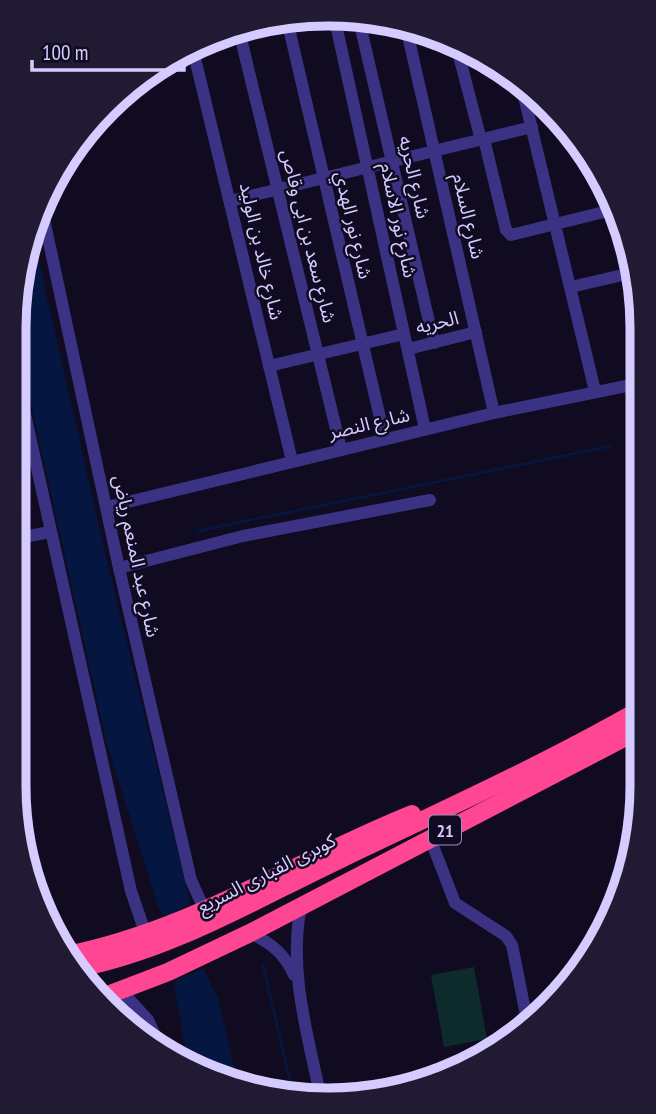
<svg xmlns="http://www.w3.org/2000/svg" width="656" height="1114" viewBox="0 0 656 1114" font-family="'PT Sans Narrow','Noto Sans Arabic',sans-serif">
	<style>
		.green { fill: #0e2b2c }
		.water { fill: #051740 }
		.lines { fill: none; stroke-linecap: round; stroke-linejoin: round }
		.stream { stroke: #051740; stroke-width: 2.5 }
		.minor { stroke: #3b3284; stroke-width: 12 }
		.highway { stroke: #ff4693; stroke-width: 18 }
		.labels { text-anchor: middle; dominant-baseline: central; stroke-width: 5; stroke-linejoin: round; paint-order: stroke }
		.shield { fill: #100b21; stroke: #9a91bc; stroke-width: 2 }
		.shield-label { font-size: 18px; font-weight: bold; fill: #d5cbff }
		.street-label { font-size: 19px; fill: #d5cbff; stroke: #100b21 }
		.rim { fill: none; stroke: #d5cbff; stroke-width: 9 }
	</style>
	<rect width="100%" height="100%" fill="#100b21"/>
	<!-- green -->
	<polygon class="green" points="474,967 487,1039 444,1047 431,975"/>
	<!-- water -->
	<g class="water">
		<polygon points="31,227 103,544 190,903 166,918 159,909 106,740 15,333 15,307"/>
		<polygon points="203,969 218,998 238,1085 227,1083 188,1062 174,984 176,980"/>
	</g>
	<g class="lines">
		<!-- stream -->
		<g class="stream">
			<polyline points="198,531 611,446"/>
			<polyline points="263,965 293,1094"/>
		</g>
		<!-- minor -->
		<g class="minor">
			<polyline points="287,20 385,439"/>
			<polyline points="335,20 425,429"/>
			<polyline points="359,20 434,343"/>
			<polyline points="406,27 494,413"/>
			<polyline points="239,31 341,449"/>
			<polyline points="457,48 481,140"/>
			<polyline points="193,50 292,461"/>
			<polyline points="522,88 595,391"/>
			<polyline points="484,139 506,230 511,235 612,210"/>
			<polyline points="230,201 532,127"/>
			<polyline points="41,205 119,568 191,880 205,911"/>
			<polyline points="571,287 631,273"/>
			<polyline points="408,349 476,332"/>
			<polyline points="269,366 404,334"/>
			<polyline points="15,369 131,891 146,935"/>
			<polyline points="107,507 494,413 641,383"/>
			<polyline points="14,539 50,532"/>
			<polyline points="119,568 243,536 430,500"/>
			<polyline points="430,838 455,903 506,936 512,945 528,1025"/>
			<path d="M301,906C288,972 308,1035 321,1099"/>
			<path d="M250,933C272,944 284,953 294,975"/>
			<polyline points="127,997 148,1020 161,1048"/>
		</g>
		<!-- highway -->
		<g class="highway">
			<path d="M67,955C192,930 295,861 412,814"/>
			<path d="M75,969C172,950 254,900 343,858C443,810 545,764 641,709"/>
			<polyline points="100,998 168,972 250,933 641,729"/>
		</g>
	</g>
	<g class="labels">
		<!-- shield labels -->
		<rect class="shield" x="429" y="815.5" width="32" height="29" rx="5"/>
		<g class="shield-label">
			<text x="445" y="830">21</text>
		</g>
		<!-- street labels -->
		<g class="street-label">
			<text transform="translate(415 177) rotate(77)">شارع الحريه</text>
			<text transform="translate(469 216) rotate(77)">شارع السلام</text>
			<text transform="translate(399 220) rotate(78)">شارع نور الاسلام</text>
			<text transform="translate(354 225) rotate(77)">شارع نور الهدي</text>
			<text transform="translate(309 236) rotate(76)">شارع سعد بن ابى وقاص</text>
			<text transform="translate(262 251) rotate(77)">شارع خالد بن الوليد</text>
			<text transform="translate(437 322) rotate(-14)">الحريه</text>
			<text transform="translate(369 423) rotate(-13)">شارع النصر</text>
			<text transform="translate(137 556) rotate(78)">شارع عبد المنعم رياض</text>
			<text transform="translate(266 873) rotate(-27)">كوبرى القبارى السريع</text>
		</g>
	</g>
	<!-- crop -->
	<path d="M0 0H656V1114H0ZM328 26H328A302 302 0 0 1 630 328V786A302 302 0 0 1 328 1088H328A302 302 0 0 1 26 786V328A302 302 0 0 1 328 26Z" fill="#201a33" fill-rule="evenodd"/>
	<path class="rim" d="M328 26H328A302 302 0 0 1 630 328V786A302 302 0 0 1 328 1088H328A302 302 0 0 1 26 786V328A302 302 0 0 1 328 26Z"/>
	<!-- scale -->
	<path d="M32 60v10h152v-10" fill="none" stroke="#d5cbff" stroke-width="3.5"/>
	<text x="42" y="60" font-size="21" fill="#d5cbff" stroke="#100b21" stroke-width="5" paint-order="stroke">100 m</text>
</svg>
